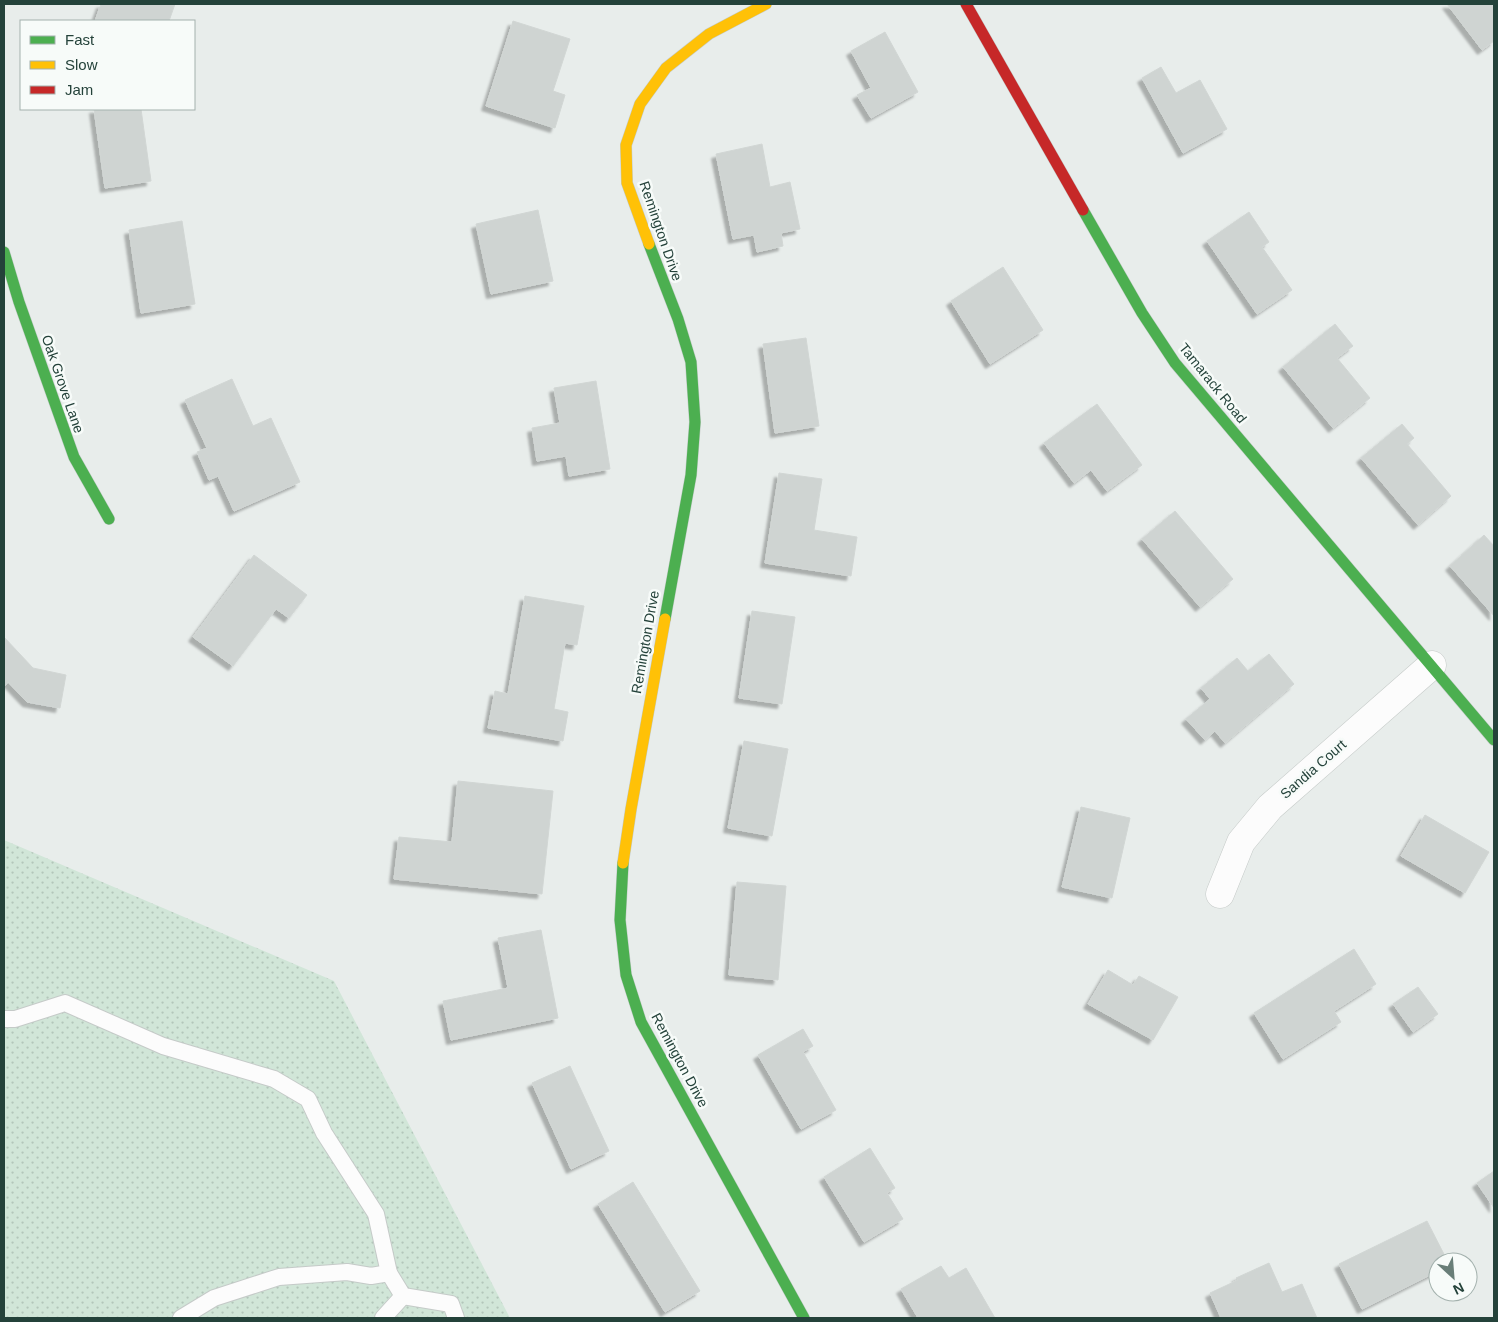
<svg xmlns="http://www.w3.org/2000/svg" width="1498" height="1322" viewBox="0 0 1498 1322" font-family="Arial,sans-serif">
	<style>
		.grass { fill: url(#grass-dots) }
		.building { fill: #cfd4d2; stroke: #d1d6d4; filter: url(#shadow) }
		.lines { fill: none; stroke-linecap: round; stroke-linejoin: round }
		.lane-casing { stroke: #c5cac8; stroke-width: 18 }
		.street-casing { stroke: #c5cac8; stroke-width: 29 }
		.fast-casing { stroke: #c3cbc8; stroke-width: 12 }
		.slow-casing { stroke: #c3cbc8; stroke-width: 12 }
		.jam-casing { stroke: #c3cbc8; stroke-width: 12 }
		.lane { stroke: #fcfcfc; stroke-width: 16 }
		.street { stroke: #fcfcfc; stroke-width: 28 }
		.fast { stroke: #4caf50; stroke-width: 11 }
		.slow { stroke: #ffc107; stroke-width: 11 }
		.jam { stroke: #c62828; stroke-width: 11 }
		.labels { text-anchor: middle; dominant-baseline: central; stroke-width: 5; stroke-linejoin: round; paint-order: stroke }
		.street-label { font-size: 14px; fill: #24423a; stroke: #f7fbf9 }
	</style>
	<defs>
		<pattern id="grass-dots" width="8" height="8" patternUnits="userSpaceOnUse" patternTransform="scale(1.25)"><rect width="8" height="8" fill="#d1e6d8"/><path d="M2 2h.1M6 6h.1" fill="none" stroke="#b3c6ba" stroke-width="1.8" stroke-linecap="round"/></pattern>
		<filter id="shadow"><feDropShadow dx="-4.5" dy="4.5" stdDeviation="1" flood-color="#0004"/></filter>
	</defs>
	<rect width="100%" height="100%" fill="#e8edeb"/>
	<!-- grass -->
	<polygon class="grass" points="4,840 334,981 510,1318 4,1318"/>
	<!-- building -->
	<g class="building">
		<polygon points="101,4 175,4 169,21 95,21"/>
		<polygon points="1447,4 1494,4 1494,41 1482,50"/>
		<polygon points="513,21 570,39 553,91 565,95 555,128 486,106"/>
		<polygon points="885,32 918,92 871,118 857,95 871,88 851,51"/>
		<polygon points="1161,67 1176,93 1200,80 1227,129 1183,153 1142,78"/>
		<polygon points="94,109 141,109 151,181 105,188"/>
		<polygon points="762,144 770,187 790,182 800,229 781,233 783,246 757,252 754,235 733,239 716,154"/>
		<polygon points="538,210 553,281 491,294 476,224"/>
		<polygon points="1249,212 1269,242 1262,247 1292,290 1257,314 1207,241"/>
		<polygon points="182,221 195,304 141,313 129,230"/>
		<polygon points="1003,267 1043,330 990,364 951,301"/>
		<polygon points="1335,324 1353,346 1337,358 1370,398 1333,428 1283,367"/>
		<polygon points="806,338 819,426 775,433 763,344"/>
		<polygon points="232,379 253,426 271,418 300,482 234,511 218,476 209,480 197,452 207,448 185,400"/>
		<polygon points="596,381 610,469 569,476 566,456 537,461 532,428 560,423 554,388"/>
		<polygon points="1097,404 1142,465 1107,491 1091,470 1074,483 1044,443"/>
		<polygon points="1402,424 1414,438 1407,444 1451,496 1418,525 1361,458"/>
		<polygon points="779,473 822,479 814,530 857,537 851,576 765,563"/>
		<polygon points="1175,511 1233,579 1200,607 1142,539"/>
		<polygon points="1484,535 1494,546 1494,616 1450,566"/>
		<polygon points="254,555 307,595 289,618 276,609 233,666 193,637"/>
		<polygon points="525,596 584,606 577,645 565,643 554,709 568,712 563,741 488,728 495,691 508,694"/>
		<polygon points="752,611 795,617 782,704 739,698"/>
		<polygon points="4,637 33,668 66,675 60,708 27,702 8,682 4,687"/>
		<polygon points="1269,654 1294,684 1225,743 1215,731 1205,740 1186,719 1210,699 1201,688 1237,658 1248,671"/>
		<polygon points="744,741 788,749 772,836 728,828"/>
		<polygon points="458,781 553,791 542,894 394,879 399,837 452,842"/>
		<polygon points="1081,807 1130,818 1112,898 1062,887"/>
		<polygon points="1425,815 1489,852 1465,893 1401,856"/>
		<polygon points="737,882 786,886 778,980 729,975"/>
		<polygon points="541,930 558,1018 451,1040 443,1001 508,988 498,938"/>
		<polygon points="1354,949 1376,984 1334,1011 1341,1022 1283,1059 1254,1013"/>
		<polygon points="1108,970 1133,985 1139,976 1178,997 1153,1040 1088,1004"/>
		<polygon points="1418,987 1438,1014 1413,1032 1393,1004"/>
		<polygon points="803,1029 813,1046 803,1052 836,1110 801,1129 758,1055"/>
		<polygon points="570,1066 609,1151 571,1169 532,1083"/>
		<polygon points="870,1148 895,1188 887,1193 903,1219 864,1242 824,1177"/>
		<polygon points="1494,1171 1494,1208 1477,1183"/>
		<polygon points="633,1182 700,1291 665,1312 598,1204"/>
		<polygon points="1427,1221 1448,1262 1438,1262 1438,1271 1362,1309 1339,1264"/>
		<polygon points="1269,1263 1282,1292 1302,1284 1317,1318 1221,1318 1210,1293 1238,1280 1236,1278"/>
		<polygon points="941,1266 949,1278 966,1268 995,1318 918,1318 901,1289"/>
	</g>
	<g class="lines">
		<!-- lane casing -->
		<g class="lane-casing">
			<g id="lane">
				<polyline points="4,1019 15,1019 65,1003 163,1046 274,1079 308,1099 324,1133 376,1214 389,1273 403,1296 451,1304 456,1318"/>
				<polyline points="181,1318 214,1298 279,1277 347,1272 371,1276 389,1273"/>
				<polyline points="383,1318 403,1296"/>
			</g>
		</g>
		<!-- street casing -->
		<g class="street-casing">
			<polyline id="street" points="1220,894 1241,842 1270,807 1432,665"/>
		</g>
		<!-- fast casing -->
		<g class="fast-casing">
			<g id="fast">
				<polyline points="1083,210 1142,313 1175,363 1494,740"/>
				<polyline points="649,244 678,319 691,362 695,422 691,475 665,619"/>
				<polyline points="4,252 19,302 74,457 109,519"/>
				<polyline points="623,863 620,920 626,975 641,1022 804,1318"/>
			</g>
		</g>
		<!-- slow casing -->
		<g class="slow-casing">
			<g id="slow">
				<polyline points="649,244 627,183 626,145 640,104 666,68 709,34 766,4"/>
				<polyline points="623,863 631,809 665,619"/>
			</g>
		</g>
		<!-- jam casing -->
		<g class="jam-casing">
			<polyline id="jam" points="966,4 1083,210"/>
		</g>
		<!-- lane -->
		<use href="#lane" class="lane"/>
		<!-- street -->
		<use href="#street" class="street"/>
		<!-- fast -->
		<use href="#fast" class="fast"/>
		<!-- slow -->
		<use href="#slow" class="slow"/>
		<!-- jam -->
		<use href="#jam" class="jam"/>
	</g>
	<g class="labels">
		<!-- street labels -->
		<g class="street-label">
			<text transform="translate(661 231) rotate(71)">Remington Drive</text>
			<text transform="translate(1213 383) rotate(51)">Tamarack Road</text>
			<text transform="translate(63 384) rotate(71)">Oak Grove Lane</text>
			<text transform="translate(645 642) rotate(-80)">Remington Drive</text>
			<text transform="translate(1313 769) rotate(-41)">Sandia Court</text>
			<text transform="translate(680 1060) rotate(62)">Remington Drive</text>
		</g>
	</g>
	<!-- border -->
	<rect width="1498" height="1322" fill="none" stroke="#24423a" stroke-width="10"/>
	<!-- legend -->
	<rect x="20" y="20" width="175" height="90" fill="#f7fbf9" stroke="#a3b1ad"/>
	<rect x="30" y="36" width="25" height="8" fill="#4caf50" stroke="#a3b1ad"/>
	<text x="65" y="45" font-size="15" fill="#24423a">Fast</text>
	<rect x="30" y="61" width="25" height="8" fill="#ffc107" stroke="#a3b1ad"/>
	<text x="65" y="70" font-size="15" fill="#24423a">Slow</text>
	<rect x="30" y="86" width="25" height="8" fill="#c62828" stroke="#a3b1ad"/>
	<text x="65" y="95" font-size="15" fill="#24423a">Jam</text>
	<!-- north arrow -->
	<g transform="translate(1453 1277) rotate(154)"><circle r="24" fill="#f7fbf9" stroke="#a3b1ad"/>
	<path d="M0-4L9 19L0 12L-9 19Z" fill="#697e78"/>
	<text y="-8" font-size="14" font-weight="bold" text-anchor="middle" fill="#24423a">N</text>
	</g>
</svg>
